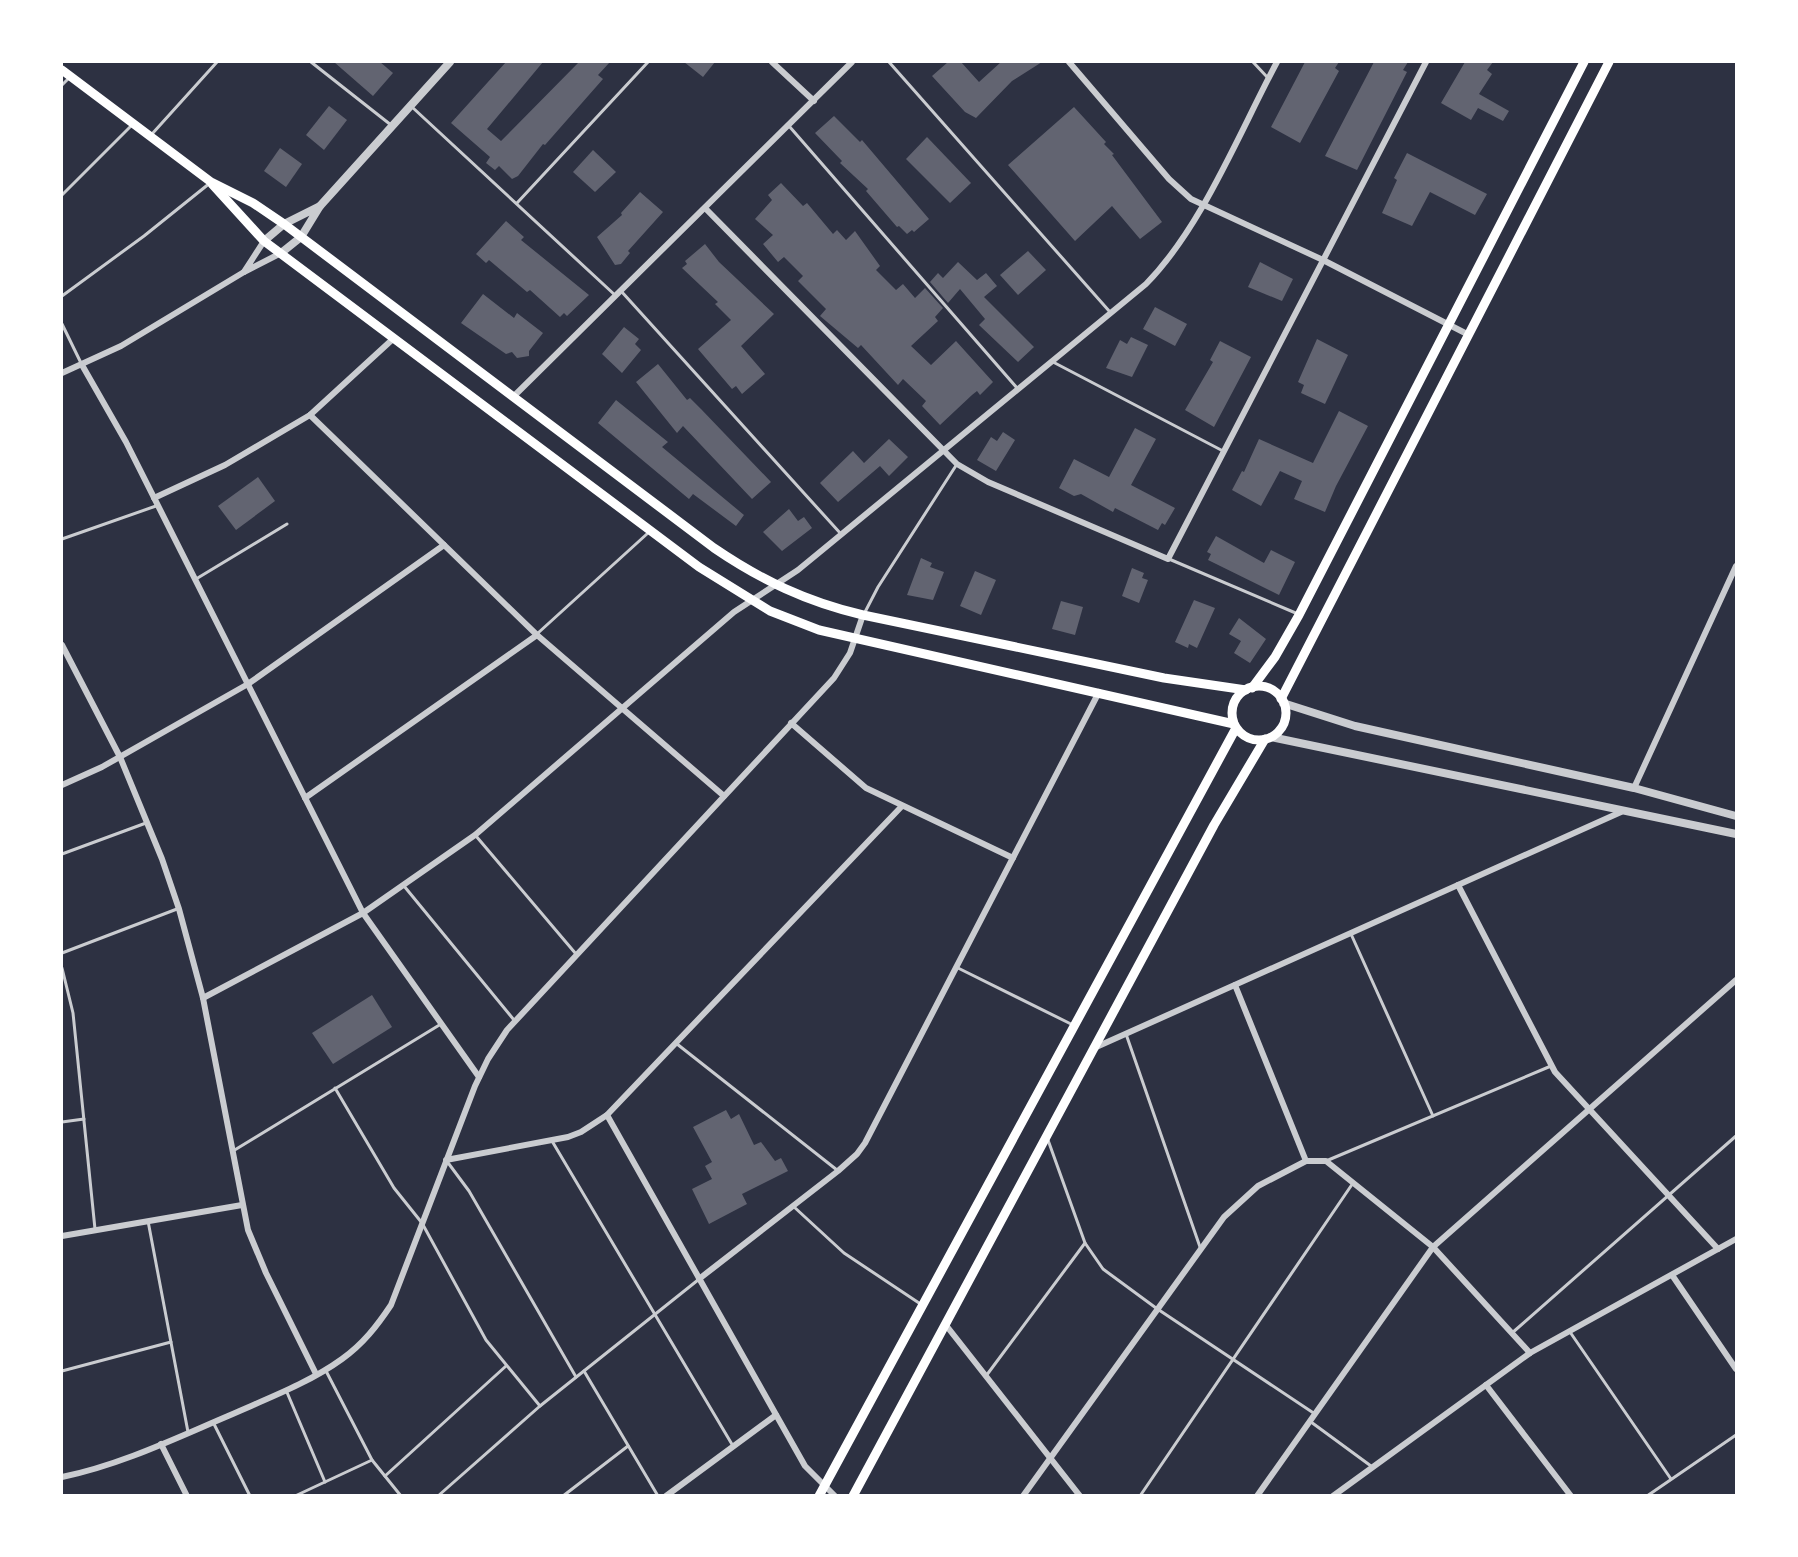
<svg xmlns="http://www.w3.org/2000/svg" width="1798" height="1557" viewBox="0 0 1798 1557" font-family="Raleway,sans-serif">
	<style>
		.building { fill: #626471 }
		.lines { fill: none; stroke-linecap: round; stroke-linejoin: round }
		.service { stroke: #caccd0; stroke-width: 3 }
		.minor { stroke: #caccd0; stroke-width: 6 }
		.tertiary { stroke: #caccd0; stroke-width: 8 }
		.secondary { stroke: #fff; stroke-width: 9 }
	</style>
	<rect width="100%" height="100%" fill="#2d3142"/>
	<!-- building -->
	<g class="building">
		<polygon points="334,62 380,62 393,73 373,96"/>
		<polygon points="506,62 543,62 487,129 501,141 579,62 610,62 598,75 603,79 545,145 543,144 518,176 512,179 499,166 495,170 486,163 490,157 451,123"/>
		<polygon points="684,62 715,62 703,77"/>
		<polygon points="948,62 961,62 979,82 1001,62 1042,62 1012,81 976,118 965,112 932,76"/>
		<polygon points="1305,62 1339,62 1335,68 1339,71 1300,143 1271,127"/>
		<polygon points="1374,62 1408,62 1403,70 1407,72 1357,170 1325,156"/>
		<polygon points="1465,62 1493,62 1487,70 1492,74 1479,94 1509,111 1503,121 1478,108 1471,120 1441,103"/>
		<polygon points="329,106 347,120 324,150 306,135"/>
		<polygon points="1074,107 1106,142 1104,144 1114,154 1112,155 1162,222 1140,239 1112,206 1075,241 1008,165"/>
		<polygon points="834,116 860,142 862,140 929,219 914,232 912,230 907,234 899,226 897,227 866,191 868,189 840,163 842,161 815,133"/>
		<polygon points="927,137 971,183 950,203 906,159"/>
		<polygon points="280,148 302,164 286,187 264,171"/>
		<polygon points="593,150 616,172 595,192 573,172"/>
		<polygon points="1407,153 1487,194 1475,215 1430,192 1412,226 1382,213 1397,180 1394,178"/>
		<polygon points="781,183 803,206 807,203 833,234 837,230 846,240 855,231 880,266 876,270 896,290 903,284 915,298 925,288 943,308 935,317 938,321 911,346 931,365 956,341 993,382 980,395 977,391 972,395 940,425 922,406 926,401 903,379 898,385 861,345 858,348 820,316 826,309 798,281 803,276 784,257 778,262 763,244 773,235 755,219 772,200 768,195"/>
		<polygon points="640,192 663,212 628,251 630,253 621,264 615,265 597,237 622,215 621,213"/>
		<polygon points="506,221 524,237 521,240 589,295 567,316 564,313 560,317 530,290 527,292 489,260 486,263 476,254"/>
		<polygon points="705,244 719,262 774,314 741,346 765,374 742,394 736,386 732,389 698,349 731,320 715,304 718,302 682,268 687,264 685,261"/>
		<polygon points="1028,251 1046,270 1018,295 1000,275"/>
		<polygon points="958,262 977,280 986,273 997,286 984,297 1034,347 1018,362 979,325 985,319 960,289 948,303 930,282 938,273 943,278"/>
		<polygon points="1260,262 1293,279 1282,301 1248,287"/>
		<polygon points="483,294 514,318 517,313 543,333 529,351 529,356 517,358 512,352 506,354 461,323"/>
		<polygon points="1155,307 1187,324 1175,346 1143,329"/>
		<polygon points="624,327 639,339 635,344 641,350 622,373 602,354"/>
		<polygon points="1131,337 1148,345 1132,377 1106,368 1120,340 1127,344"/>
		<polygon points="1317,339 1348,355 1325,404 1301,393 1304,385 1298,382"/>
		<polygon points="1220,341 1251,357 1214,427 1185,410 1213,362 1210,360"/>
		<polygon points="658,364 687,400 690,398 701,409 771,482 752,499 683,426 677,433 636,382"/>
		<polygon points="616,400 668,442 662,447 744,515 736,526 693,494 689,499 598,423"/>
		<polygon points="1339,411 1368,426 1336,486 1325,512 1294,499 1302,481 1280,471 1261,506 1232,490 1242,471 1244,472 1259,439 1313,463"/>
		<polygon points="1135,428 1156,439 1131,485 1175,508 1165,525 1162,523 1158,530 1115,508 1113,512 1081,494 1074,496 1059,488 1074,459 1109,477"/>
		<polygon points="1003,432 1015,440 996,471 977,460 991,437 997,441"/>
		<polygon points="889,439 908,457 889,476 880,466 838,502 820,483 853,451 864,463"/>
		<polygon points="258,477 275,501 236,530 218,506"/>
		<polygon points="789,509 798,521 804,517 812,528 782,551 763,532"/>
		<polygon points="1216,536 1264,563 1271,550 1295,562 1279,595 1208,560 1211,554 1207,552"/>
		<polygon points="921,558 932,563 930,567 944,572 933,600 907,595"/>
		<polygon points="1132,568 1144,573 1142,578 1148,580 1139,603 1122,596"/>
		<polygon points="975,571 996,580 981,615 960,606"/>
		<polygon points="1194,600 1215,608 1197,648 1189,644 1188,648 1175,642"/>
		<polygon points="1061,601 1083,607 1075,635 1052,629"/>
		<polygon points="1239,618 1266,639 1250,663 1234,653 1241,641 1229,634"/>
		<polygon points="372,995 392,1027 333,1064 312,1033"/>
		<polygon points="726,1110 731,1119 739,1114 754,1145 761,1142 775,1161 781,1158 788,1171 742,1194 747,1204 709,1224 692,1189 712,1179 705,1166 712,1162 693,1127"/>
	</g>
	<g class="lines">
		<!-- service -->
		<g class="service">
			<polyline points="311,62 391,125"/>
			<polyline points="889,62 1110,312"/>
			<polyline points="1253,62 1268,78"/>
			<polyline points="62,85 69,78"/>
			<polyline points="412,107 616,296"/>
			<polyline points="789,126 1017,388"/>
			<polyline points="152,134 217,62"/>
			<polyline points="62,195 132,125"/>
			<polyline points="517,203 648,62"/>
			<polyline points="621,291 841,534"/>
			<polyline points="62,296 144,236 210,183"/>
			<polyline points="62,324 81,363"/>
			<polyline points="1053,362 1223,451"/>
			<polyline points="62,539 156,506"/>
			<polyline points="1169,559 1298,614"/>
			<polyline points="196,579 287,524"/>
			<polyline points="864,614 878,587 957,464"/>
			<polyline points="538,633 648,533"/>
			<polyline points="476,836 576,954"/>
			<polyline points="62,854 146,823"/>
			<polyline points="404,886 514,1020"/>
			<polyline points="1351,934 1433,1116"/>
			<polyline points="62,953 177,909"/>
			<polyline points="62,968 73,1013 95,1229"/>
			<polyline points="958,968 1073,1025"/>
			<polyline points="1126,1034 1200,1247"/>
			<polyline points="677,1044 837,1170"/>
			<polyline points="335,1088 394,1188 422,1223 486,1340 540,1406"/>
			<polyline points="62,1122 84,1119"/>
			<polyline points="1048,1140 1085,1243 1103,1269 1156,1308 1315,1414"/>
			<polyline points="552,1141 733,1446"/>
			<polyline points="233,1151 441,1024"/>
			<polyline points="446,1160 469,1191 576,1377"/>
			<polyline points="1326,1161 1551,1066"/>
			<polyline points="793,1206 844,1253 922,1305"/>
			<polyline points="148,1221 188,1432"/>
			<polyline points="1570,1332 1671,1479"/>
			<polyline points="1512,1333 1736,1136"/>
			<polyline points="325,1369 372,1460 401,1496"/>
			<polyline points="62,1371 171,1342"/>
			<polyline points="584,1371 658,1496"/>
			<polyline points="986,1376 1085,1243"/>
			<polyline points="286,1390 325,1482"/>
			<polyline points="213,1422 250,1496"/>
			<polyline points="1311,1422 1371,1466"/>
			<polyline points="385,1476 506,1366"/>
			<polyline points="295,1496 372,1460"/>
			<polyline points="438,1496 540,1406 698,1280"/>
			<polyline points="563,1496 628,1446"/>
			<polyline points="1140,1496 1353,1183"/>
			<polyline points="1647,1496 1736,1435"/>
		</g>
		<!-- minor -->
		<g class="minor">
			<polyline points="772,62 814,101"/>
			<polyline points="1069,62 1169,179 1191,199 1323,260 1469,335"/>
			<polyline points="705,208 957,464 988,482 1168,559 1426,62"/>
			<polyline points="264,241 244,272 281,253"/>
			<polyline points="82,365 126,442 363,913 479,1077"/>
			<polyline points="62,373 121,346 244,272"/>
			<polyline points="513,397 852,62"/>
			<polyline points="310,415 537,635 724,796"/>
			<polyline points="154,498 225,465 310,415 394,338"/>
			<polyline points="62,645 120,757 162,859 179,909 203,998 248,1230 266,1273 316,1374"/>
			<polyline points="791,723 866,788 1013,858"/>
			<polyline points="62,785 102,767 248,684 444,545"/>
			<polyline points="1634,788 1736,566"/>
			<polyline points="305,798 537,635"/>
			<polyline points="1458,885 1555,1072 1718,1249"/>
			<polyline points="1235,985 1306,1161 1326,1161 1433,1247 1530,1353"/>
			<path d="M203,998L363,913L475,835L734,612L798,570L1146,284C1202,227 1239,133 1277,62"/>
			<polyline points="1094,1048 1621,812"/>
			<polyline points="607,1115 805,1466 835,1496"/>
			<polyline points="446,1160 568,1137 581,1132 607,1115 902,806"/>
			<polyline points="62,1236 242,1205"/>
			<polyline points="1672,1275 1736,1369"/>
			<polyline points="699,1279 838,1171 857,1154 865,1143 1099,692"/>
			<polyline points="945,1324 1080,1496"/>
			<polyline points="1486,1385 1571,1496"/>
			<polyline points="161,1444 187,1496"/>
			<path d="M62,1477C120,1465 174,1439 228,1416C266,1399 309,1383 342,1359C363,1344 377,1326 391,1305L475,1086L488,1059L507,1030L834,678L850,653L863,615"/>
			<polyline points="666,1496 776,1415"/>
			<polyline points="1023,1496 1224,1217 1258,1186 1306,1161"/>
			<polyline points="1257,1496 1433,1247 1736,980"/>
			<polyline points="1333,1496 1530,1353 1736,1239"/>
		</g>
		<!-- tertiary -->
		<g class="tertiary">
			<polyline points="320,206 450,62"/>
			<polyline points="264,241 284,224 320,206 301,237 281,253"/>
			<polyline points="1283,703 1355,726 1634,788 1736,816"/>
			<polyline points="1271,737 1736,834"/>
		</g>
		<!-- secondary -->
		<g class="secondary">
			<path d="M62,70L211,182L253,203L284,224L714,548C761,580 807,602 863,615L1164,678L1246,690"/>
			<polyline points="212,184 264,241 699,567 770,611 819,630 1234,724"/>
			<circle cx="1259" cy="713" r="27"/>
			<polyline points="1252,688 1275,657 1299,615 1584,62"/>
			<polyline points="1281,699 1609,62"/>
			<polyline points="819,1496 1236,728"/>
			<polyline points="853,1496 1214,825 1265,739"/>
		</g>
	</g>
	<!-- border -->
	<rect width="1798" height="1557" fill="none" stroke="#ffffff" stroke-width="126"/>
</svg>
